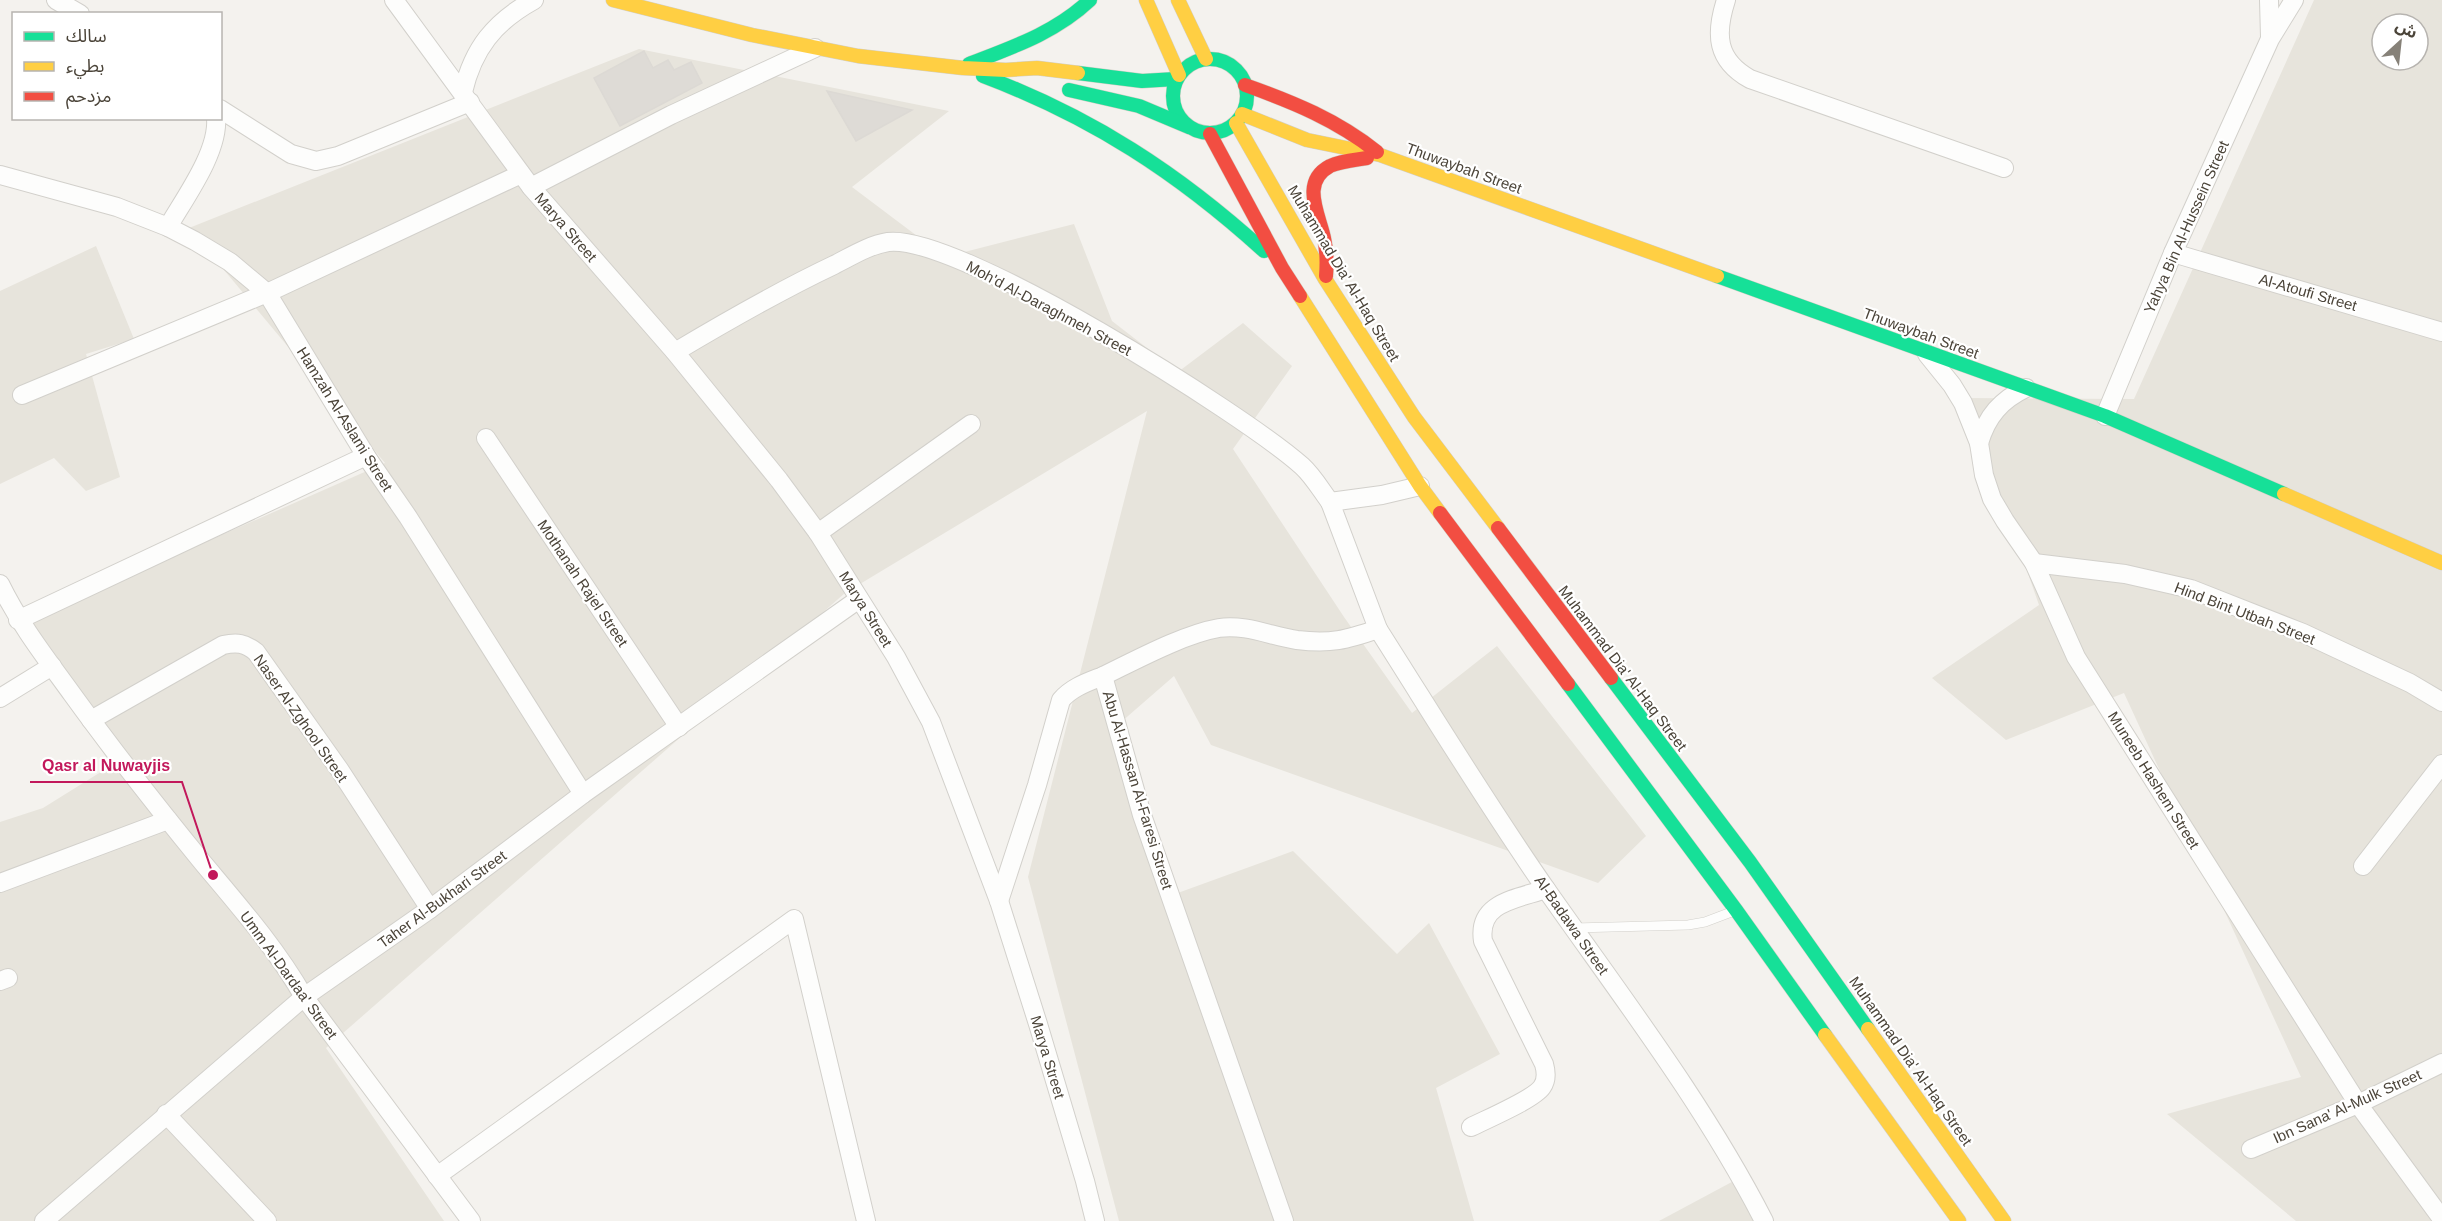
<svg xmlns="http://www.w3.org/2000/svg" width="2442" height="1221" viewBox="0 0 2442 1221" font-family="Helvetica,'Noto Sans Arabic',sans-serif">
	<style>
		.residential { fill: #e7e4dc; fill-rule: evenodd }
		.building { fill: #dedbd6; stroke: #dcd9d4; stroke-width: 1.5 }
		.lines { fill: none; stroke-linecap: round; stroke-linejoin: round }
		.lane-casing { stroke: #d2d0cb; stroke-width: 10 }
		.street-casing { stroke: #d2d0cb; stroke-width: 20 }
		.fast-casing { stroke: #d3cfc5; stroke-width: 15 }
		.slow-casing { stroke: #d3cfc5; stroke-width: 15 }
		.jam-casing { stroke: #d3cfc5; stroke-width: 15 }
		.lane { stroke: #fdfdfc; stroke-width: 9 }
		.street { stroke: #fdfdfc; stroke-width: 18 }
		.fast { stroke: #16e098; stroke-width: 14 }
		.slow { stroke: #ffcf43; stroke-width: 14 }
		.jam { stroke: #f24e42; stroke-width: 14 }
		.labels { text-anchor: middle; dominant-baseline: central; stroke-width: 4.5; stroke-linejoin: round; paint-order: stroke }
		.street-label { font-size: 15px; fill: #4b4439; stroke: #fff }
		.leader { fill: none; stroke: #c2185b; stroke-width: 2 }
		.callout-dot { fill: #c2185b; stroke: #fff; stroke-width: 2 }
		.callout-label { font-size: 16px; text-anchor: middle; font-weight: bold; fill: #c2185b; stroke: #fff; stroke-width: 4.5; stroke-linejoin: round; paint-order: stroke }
	</style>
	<rect width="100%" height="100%" fill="#f4f2ee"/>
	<!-- residential -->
	<g class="residential">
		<path d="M2314,0H2442V1221H2296L2167,1114L2301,1077L2124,693L2006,740L1932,678L2039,605L1967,398L2134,399ZM2382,24H2418V60H2382Z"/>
		<polygon points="639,49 949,111 852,187 945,257 1074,224 1112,321 1178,372 1243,323 1292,366 1233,449 1344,617 1412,713 1497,646 1646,836 1598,883 1211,745 1174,676 1120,723 1175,894 1293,851 1397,954 1429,923 1500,1054 1436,1088 1474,1221 1119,1221 1028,877 1147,411 845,593 326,1048 444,1221 0,1221 0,822 43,808 112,765 13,627 385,463 189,228"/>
		<polygon points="96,246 134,339 86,354 120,477 86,491 54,458 0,484 0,291"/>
		<polygon points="1743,1176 1761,1221 1659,1221"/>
	</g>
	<!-- building -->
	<g class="building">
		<polygon points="644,51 653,68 668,60 674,70 691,62 702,83 620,126 594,78"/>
		<polygon points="827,91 912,110 856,141"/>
	</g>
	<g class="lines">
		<!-- lane casing -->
		<g class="lane-casing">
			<polyline id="lane" points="1574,928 1688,925 1705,922 1734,911"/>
		</g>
		<!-- street casing -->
		<g class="street-casing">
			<g id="street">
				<polyline points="56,0 80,14"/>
				<polyline points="394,0 531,187 675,352 779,480 818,533 896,657 931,722 999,901 1038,1024 1085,1181 1095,1221"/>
				<path d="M1726,0C1715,34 1716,60 1750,79L2004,168"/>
				<polyline points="2269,0 2270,37"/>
				<path d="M463,92C473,49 494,22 534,0"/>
				<polyline points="220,109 291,154 316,161 338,156 470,102"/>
				<polyline points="0,175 117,207 168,227 195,241 230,262 267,293 366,456 408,517 583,794"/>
				<polyline points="531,187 671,115 815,48"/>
				<path d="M168,227C184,199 219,152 216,118"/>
				<polyline points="2173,253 2442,332"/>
				<path d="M675,352C727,321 779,291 834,265C850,257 869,245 888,242C957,233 1245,415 1302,466C1313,476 1321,490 1330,502"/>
				<polyline points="1927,354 1952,385 1963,403 1979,443 1984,475 1992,499 2005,521 2034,563 2076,657 2358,1104 2442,1219"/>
				<polyline points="22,395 267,293 521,174"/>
				<polyline points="2105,416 2173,253 2270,39 2294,0"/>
				<polyline points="486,438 679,727"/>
				<path d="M1979,443C1987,416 2001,400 2026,388"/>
				<polyline points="818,533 971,424"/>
				<polyline points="2034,563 2125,574 2191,589 2303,633 2410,683 2442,702"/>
				<path d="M0,584C20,625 46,658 72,694C114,752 158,808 203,863C239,906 276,948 304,997L471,1221"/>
				<polyline points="18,620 366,456"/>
				<path d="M1378,629C1434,717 1488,806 1548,892C1623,999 1704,1104 1764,1221"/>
				<polyline points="0,698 52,666"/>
				<path d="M91,720L223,645C237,642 245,643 256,652L339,769L430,909"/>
				<polyline points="2363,866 2442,764"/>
				<polyline points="0,883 168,820"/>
				<path d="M999,901L1037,785L1061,700C1072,687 1088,682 1103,676"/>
				<polyline points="0,981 8,978"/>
				<polyline points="166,1114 267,1221"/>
				<path d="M1471,1127C1487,1119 1534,1099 1542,1087C1547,1080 1546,1071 1544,1064L1483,941C1477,902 1517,899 1546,889"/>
				<polyline points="2251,1149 2358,1104 2442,1063"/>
				<polyline points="437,1176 794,919 866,1221"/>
				<polyline points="44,1221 304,997 430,909 583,794 859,599"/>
				<path d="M1284,1221L1142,815L1103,676C1136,660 1184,634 1219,628C1245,624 1271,636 1297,640C1331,644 1346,640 1378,629L1330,502L1382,495L1420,486"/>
			</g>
		</g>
		<!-- fast casing -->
		<g class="fast-casing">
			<g id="fast">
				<circle cx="1210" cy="96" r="37"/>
				<path d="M969,64C1013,47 1055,33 1090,0"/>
				<polyline points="1078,73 1142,81 1176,79"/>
				<path d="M983,76C1092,117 1178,173 1264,251"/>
				<polyline points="1069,90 1139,106 1189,127"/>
				<polyline points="1717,276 2105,416 2284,494"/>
				<polyline points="1611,678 1750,862 1868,1029"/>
				<polyline points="1568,684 1736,910 1825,1035"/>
			</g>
		</g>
		<!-- slow casing -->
		<g class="slow-casing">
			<g id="slow">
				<polyline points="613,0 752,35 858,56 963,68 1006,70 1037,68 1078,73"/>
				<polyline points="1146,0 1179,75"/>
				<polyline points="1178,0 1206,59"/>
				<polyline points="1242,114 1307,140 1380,155 1717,276"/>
				<polyline points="1236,123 1325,279 1414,417 1498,528"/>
				<polyline points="1300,296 1420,486 1440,513"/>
				<polyline points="2284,494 2442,563"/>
				<polyline points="1868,1029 2004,1221"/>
				<polyline points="1825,1035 1959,1221"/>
			</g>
		</g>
		<!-- jam casing -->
		<g class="jam-casing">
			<g id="jam">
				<path d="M1245,85C1293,102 1337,120 1377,152"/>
				<polyline points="1210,134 1282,268 1300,296"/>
				<path d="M1326,276C1327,263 1327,251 1324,238C1319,214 1300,182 1330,166C1341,161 1355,160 1367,158"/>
				<polyline points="1440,513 1568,684"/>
				<polyline points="1498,528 1611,678"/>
			</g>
		</g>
		<!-- lane -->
		<use href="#lane" class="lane"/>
		<!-- street -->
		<use href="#street" class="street"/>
		<!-- fast -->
		<use href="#fast" class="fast"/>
		<!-- slow -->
		<use href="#slow" class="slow"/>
		<!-- jam -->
		<use href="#jam" class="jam"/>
	</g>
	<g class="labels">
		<!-- street labels -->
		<g class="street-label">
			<text transform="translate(1464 168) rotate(20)">Thuwaybah Street</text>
			<text transform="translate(566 227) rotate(49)">Marya Street</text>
			<text transform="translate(2186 227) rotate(-66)">Yahya Bin Al-Hussein Street</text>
			<text transform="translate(1344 273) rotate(59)">Muhammad Dia' Al-Haq Street</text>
			<text transform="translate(2308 292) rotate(16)">Al-Atoufi Street</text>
			<text transform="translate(1049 308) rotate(28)">Moh'd Al-Daraghmeh Street</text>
			<text transform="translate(1921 333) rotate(20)">Thuwaybah Street</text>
			<text transform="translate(345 419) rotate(58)">Hamzah Al-Aslami Street</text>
			<text transform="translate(583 583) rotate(56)">Mothanah Rajel Street</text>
			<text transform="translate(866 609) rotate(58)">Marya Street</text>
			<text transform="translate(2245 613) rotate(21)">Hind Bint Utbah Street</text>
			<text transform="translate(1623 668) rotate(53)">Muhammad Dia' Al-Haq Street</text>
			<text transform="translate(301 718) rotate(55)">Naser Al-Zghool Street</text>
			<text transform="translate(2154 780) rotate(58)">Muneeb Hashem Street</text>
			<text transform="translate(1138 790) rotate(73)">Abu Al-Hassan Al-Faresi Street</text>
			<text transform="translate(442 899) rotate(-36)">Taher Al-Bukhari Street</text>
			<text transform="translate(1572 925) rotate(55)">Al-Badawa Street</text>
			<text transform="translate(289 975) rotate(54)">Umm Al-Dardaa' Street</text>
			<text transform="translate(1048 1057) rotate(73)">Marya Street</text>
			<text transform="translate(1911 1061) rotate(55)">Muhammad Dia' Al-Haq Street</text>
			<text transform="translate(2347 1106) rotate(-24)">Ibn Sana' Al-Mulk Street</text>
		</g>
	</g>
	<!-- callouts -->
	<path class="leader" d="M213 875L182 782H30"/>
	<circle class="callout-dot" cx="213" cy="875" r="6"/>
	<g class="callout-label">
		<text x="106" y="771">Qasr al Nuwayjis</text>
	</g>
	<!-- legend -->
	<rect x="12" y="12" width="210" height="108" fill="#ffffff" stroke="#b7b4b0" stroke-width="1.5"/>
	<rect x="24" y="32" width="30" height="9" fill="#16e098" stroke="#b7b4b0" stroke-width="1.5"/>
	<text x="66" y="42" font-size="18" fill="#4b4439">سالك</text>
	<rect x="24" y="62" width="30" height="9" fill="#ffcf43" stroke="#b7b4b0" stroke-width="1.5"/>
	<text x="66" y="72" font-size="18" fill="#4b4439">بطيء</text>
	<rect x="24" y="92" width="30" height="9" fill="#f24e42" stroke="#b7b4b0" stroke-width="1.5"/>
	<text x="66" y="102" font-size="18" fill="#4b4439">مزدحم</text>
	<!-- north arrow -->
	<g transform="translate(2400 42) rotate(27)"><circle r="28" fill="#ffffff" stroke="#b7b4b0" stroke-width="1.5"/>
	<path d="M0-4.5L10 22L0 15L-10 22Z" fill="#868178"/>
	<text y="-9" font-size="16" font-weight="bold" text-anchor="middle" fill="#4b4439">ش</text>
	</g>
</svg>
